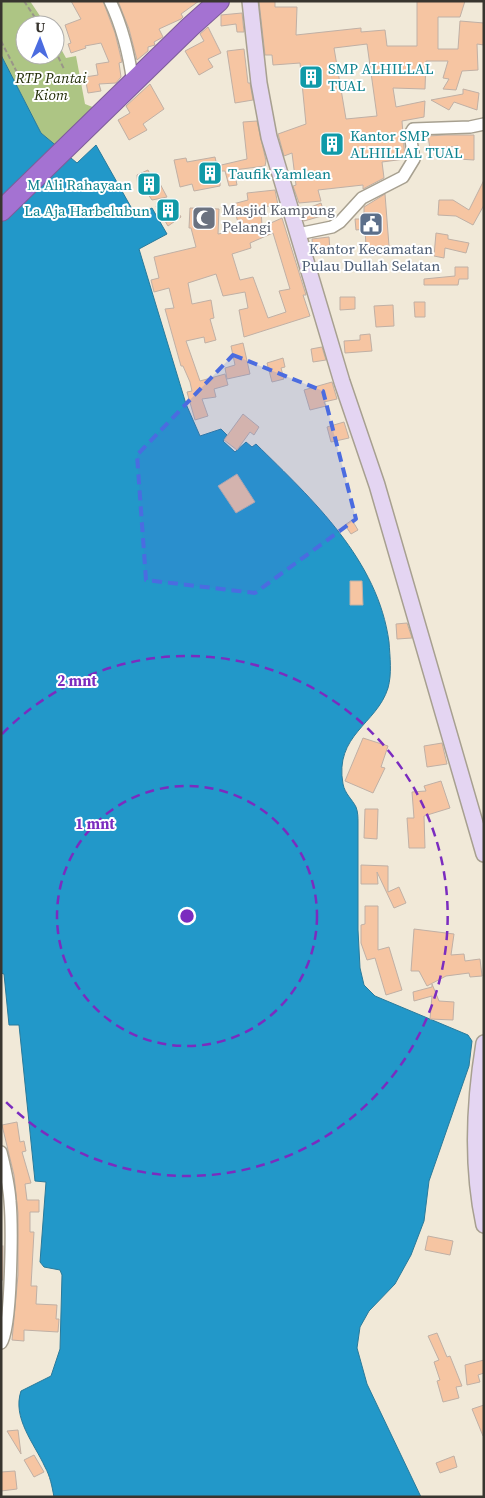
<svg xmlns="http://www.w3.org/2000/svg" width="485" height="1498" viewBox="0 0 485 1498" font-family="'Source Serif 4',serif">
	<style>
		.green { fill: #adc584 }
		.water { fill: #2298c9; stroke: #297a9b }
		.building { fill: #f6c5a2; stroke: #c0b0a5; fill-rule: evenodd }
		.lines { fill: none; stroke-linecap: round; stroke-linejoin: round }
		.street-casing { stroke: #a7a090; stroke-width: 14 }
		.secondary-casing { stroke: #a7a090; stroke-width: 18 }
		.highway-casing { stroke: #7e5d99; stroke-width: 22 }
		.path { stroke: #9a9589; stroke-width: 2; stroke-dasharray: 5 2.5; stroke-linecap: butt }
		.street { stroke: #fff; stroke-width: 11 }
		.secondary { stroke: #e4d5f2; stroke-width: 15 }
		.highway { stroke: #a472d2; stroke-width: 20 }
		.marked { fill: #4b6ce0; fill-opacity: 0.2; stroke: #4b6ce0; stroke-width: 4; stroke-dasharray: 10 6; stroke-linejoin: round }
		.ring { fill: none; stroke: #7b2cbf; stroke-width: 2.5; stroke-dasharray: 9 6 }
		.labels { text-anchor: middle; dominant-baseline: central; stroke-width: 4; stroke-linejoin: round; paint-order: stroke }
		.culture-label { font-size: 15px; fill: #0d838f; stroke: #fff; text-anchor: start }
		.park-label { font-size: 15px; font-style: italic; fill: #242f09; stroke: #fff }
		.worship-label { font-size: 15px; fill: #5b616d; stroke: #fff; text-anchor: start }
		.service-label { font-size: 15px; fill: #4e5e75; stroke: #fff }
		.centre { fill: #7b2cbf; stroke: #fff; stroke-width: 2.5 }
		.ring-label { font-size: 15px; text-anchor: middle; font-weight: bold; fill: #7b2cbf; stroke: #fff; stroke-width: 4; stroke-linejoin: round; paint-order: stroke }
	</style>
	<rect width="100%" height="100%" fill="#f1e9d8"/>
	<!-- green -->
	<polygon class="green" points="1,1 30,1 46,25 25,25 25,55 55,55 55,38 66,58 76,56 85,104 95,108 55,145 41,133 1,55"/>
	<!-- water -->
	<path class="water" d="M1,55L41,133L77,163L96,145L136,216L152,208L167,234L139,249L186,404L200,436L221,429L227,435L223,441L235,452L246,442L252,447L256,444C313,500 378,560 389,642C390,657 392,674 388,688C377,724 334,735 343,784C345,794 352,799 356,807C358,812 358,818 358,822V930L360,968L364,985L375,996L468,1035L472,1041L469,1066L429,1181L424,1221L411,1255L395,1284L369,1311L360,1327L357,1348L367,1384L421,1497H54C52,1486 50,1476 45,1467C34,1443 12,1418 21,1391L51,1376L60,1349L62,1275L60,1270L44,1267L40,1262L46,1182L35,1181L19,1025H9L4,974L1,973Z"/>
	<!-- building -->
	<g class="building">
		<polygon points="71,1 103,1 115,33 122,62 119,63 121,77 116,83 99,84 101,91 88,93 85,77 98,75 96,64 109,62 101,43 85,46 86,48 71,53 68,44 71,43 65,25 81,19"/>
		<polygon points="118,1 199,1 181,14 183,17 181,19 159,29 163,37 154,42 155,45 148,47 148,51 137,60 129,29"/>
		<path d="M259,1H275V7H297L296,35L361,28V32L385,30L387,46H417V1H465L460,17H438V49H458L460,21L484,23V45L477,44L478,70L462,71L456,90L443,89L449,79L443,78L448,61H426L425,89L393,88L396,107L425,101L424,117L402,121L405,159L382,162L384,178L363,189V185L318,190L321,201L299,203L293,186L296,185L292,153L284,156L278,134L306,124L300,63L273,65L272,55H265ZM367,44L377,116L346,119L334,48Z"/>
		<polygon points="242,13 244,32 237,32 236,24 221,26 221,15"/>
		<polygon points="208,27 221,53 208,59 213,67 199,75 185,51 204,41 200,34"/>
		<polygon points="244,49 248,83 250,83 253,100 235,103 227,51"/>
		<polygon points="150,84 164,109 143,124 147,130 129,140 118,120 130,113 126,106"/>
		<polygon points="463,89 479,93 477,110 454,102 449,110 431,100 463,94"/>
		<polygon points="257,121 266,161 265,166 234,170 237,185 229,186 225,171 221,171 220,186 194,191 192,184 180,187 174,160 186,158 187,162 215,157 217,166 247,159 243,122"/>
		<polygon points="446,135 474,135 474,160 458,159 458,146 430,149 428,136"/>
		<polygon points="148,170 154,182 158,180 167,197 152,200 143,187 138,189 137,175"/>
		<polygon points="484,180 484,205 473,225 456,216 438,215 439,200 453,200 469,210"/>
		<path d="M275,190L278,205L261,207L262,227L282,218L306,295H303L310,316L244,337L239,310L248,308L245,292L223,296L216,274L188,283L192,304L211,300L214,318L210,319L216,340L205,343L204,337L186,341L200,381L225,374L228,385L214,389L216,397L202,399L208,416L195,420L187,392L192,391L190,382L183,366H181L165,309L174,308L169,288L154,292L151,280L159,278L154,257L196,247L191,228H189L190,208L219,209L218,234L240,230L233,204L248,200L247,193ZM273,233L290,289L279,291L286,312L268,318L253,277L240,280L232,254L251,248L250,243Z"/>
		<polygon points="385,194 389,246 366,247 365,229 356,230 355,219 364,219 364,207"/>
		<polygon points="321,203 325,215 304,221 301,211"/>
		<polygon points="156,206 175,207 181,217 168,226"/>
		<polygon points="436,233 448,235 448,239 469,243 466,253 445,248 444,258 434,256"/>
		<polygon points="329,237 330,250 313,251 312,239"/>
		<polygon points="455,267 468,267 468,279 459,279 458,285 424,285 424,279 455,276"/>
		<polygon points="340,297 355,297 355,309 340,310"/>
		<polygon points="414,302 425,302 425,317 415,317"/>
		<polygon points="393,305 394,326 376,327 374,306"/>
		<polygon points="370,334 372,351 345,353 344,341 360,340 360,335"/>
		<polygon points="243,343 250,374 227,379 225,368 235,365 231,346"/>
		<polygon points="322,347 326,360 313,362 311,349"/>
		<polygon points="283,358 285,367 281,368 284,379 272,382 267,363"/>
		<polygon points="332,382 337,399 324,402 326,406 310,410 304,390"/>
		<polygon points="243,414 259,427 254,435 250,432 237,450 224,440"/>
		<polygon points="344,422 349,438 331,442 327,427"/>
		<polygon points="237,474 255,502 236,513 218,486"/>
		<polygon points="352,520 358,530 351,534 345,525"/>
		<polygon points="350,581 362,581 363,605 350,605"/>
		<polygon points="407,623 412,638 397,639 396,624"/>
		<polygon points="363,738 388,746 381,767 385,768 373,793 345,781"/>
		<polygon points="442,743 447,764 427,767 424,746"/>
		<polygon points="441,781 450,808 424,816 425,848 409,848 407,818 414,818 412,792 426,791 424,786"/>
		<polygon points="365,809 378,809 377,839 364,838"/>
		<polygon points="361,865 388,866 388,892 399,887 406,903 394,908 377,872 378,884 361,884"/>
		<polygon points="365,906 378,906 378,950 389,947 402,990 386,995 375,958 367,960 361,943 361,925 365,924"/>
		<polygon points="414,929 454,934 451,955 464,954 465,961 480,959 482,976 470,977 469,973 446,976 427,986 419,971 411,971"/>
		<polygon points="432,984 439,1001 454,1002 453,1020 430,1019 432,996 414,1001 413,992 432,987"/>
		<polygon points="17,1122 20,1142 24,1141 26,1151 22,1152 31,1183 25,1184 27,1200 39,1200 39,1212 30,1212 30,1232 34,1232 31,1286 37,1286 36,1304 57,1305 56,1319 59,1319 58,1332 24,1330 24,1341 12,1340 18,1275 18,1213 14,1175 2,1125"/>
		<polygon points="428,1236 453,1241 450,1255 425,1250"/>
		<rect x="1" y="1246" width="2" height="34"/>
		<polygon points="437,1333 447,1357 450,1356 462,1386 456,1387 459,1398 443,1402 437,1381 440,1380 434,1362 439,1360 428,1336"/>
		<polygon points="484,1360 484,1373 478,1375 480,1382 467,1385 465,1365"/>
		<polygon points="484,1405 484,1436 483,1436 472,1409"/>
		<polygon points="18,1430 21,1454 7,1431"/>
		<polygon points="34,1455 44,1472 34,1477 24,1460"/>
		<polygon points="454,1456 457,1467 440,1473 436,1463"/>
		<polygon points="15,1471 17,1489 1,1491 1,1472"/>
	</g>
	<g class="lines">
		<!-- street casing -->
		<g class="street-casing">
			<g id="street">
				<path d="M110,1C123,28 129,54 133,83"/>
				<polyline points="298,234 332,227 340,222 362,198 403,177 414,159 410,134 413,129 470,127 484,124"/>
				<path d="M1,1152C5,1168 9,1185 10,1201C12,1223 12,1329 1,1343"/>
			</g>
		</g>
		<!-- secondary casing -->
		<g class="secondary-casing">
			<g id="secondary">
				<polyline points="250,1 259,83 269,137 342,382 377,485 484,854"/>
				<path d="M484,1043C474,1104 471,1165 484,1225"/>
			</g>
		</g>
		<!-- highway casing -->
		<g class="highway-casing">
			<polyline id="highway" points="1,211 190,27 219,1"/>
		</g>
		<!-- path -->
		<g class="path">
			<polyline points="24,1 40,25"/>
			<polyline points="1,41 24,86"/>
			<polyline points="55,50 64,69"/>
		</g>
		<!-- street -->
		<use href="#street" class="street"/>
		<!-- secondary -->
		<use href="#secondary" class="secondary"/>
		<!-- highway -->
		<use href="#highway" class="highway"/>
	</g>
	<!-- marked area -->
	<path class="marked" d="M233,355L323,391L356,519L255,593L146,580L137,455Z"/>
	<!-- distance rings -->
	<g class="ring">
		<circle cx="187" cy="916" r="130"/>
		<path d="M2 734A260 260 0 1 1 2 1098"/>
	</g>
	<!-- icons -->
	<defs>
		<g id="building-square" transform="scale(1.25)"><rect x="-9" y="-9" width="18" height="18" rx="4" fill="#0f9aa8" stroke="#fff"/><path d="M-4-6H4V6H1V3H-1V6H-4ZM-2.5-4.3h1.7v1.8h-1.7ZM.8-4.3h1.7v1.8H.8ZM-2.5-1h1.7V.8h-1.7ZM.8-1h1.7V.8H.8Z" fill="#fff"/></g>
		<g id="mosque-square" transform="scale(1.25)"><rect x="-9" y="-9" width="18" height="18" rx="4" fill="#6b7280" stroke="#fff"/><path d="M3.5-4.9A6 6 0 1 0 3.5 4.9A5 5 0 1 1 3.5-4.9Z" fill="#fff"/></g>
		<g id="civic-square" transform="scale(1.25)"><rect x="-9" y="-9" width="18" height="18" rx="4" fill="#5c6f8a" stroke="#fff"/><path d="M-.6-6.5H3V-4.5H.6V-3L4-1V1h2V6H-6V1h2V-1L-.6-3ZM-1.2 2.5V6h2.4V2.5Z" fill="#fff"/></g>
	</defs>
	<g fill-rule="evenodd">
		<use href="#building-square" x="311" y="77"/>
		<use href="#building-square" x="332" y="144"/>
		<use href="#building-square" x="210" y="173"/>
		<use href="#building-square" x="149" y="184"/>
		<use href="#building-square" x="168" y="210"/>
		<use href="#mosque-square" x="204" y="218"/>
		<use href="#civic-square" x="371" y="224"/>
	</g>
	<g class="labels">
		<!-- culture labels -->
		<g class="culture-label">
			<text x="328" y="68">SMP ALHILLAL<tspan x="328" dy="17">TUAL</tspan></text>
			<text x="350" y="135">Kantor SMP<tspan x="350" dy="17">ALHILLAL TUAL</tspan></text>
			<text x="228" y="173">Taufik Yamlean</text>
			<text x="132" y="184" text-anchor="end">M Ali Rahayaan</text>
			<text x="150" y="210" text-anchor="end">La Aja Harbelubun</text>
		</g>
		<!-- park labels -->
		<g class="park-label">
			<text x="51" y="77">RTP Pantai<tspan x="51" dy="17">Kiom</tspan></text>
		</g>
		<!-- worship labels -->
		<g class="worship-label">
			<text x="222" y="209">Masjid Kampung<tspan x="222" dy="17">Pelangi</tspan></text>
		</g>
		<!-- service labels -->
		<g class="service-label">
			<text x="371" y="248">Kantor Kecamatan<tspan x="371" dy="17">Pulau Dullah Selatan</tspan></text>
		</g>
	</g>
	<circle cx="187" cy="916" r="8" class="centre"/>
	<g class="ring-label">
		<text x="77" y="686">2 mnt</text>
		<text x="95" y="829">1 mnt</text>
	</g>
	<!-- border -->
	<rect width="485" height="1498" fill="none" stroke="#38352f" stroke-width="5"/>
	<!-- north arrow -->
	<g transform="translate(40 40) rotate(1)"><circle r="24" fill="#ffffff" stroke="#afaeac"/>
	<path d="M0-4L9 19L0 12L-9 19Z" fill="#4b6ce0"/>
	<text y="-8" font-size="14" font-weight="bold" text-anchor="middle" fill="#38352f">U</text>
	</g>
</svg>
